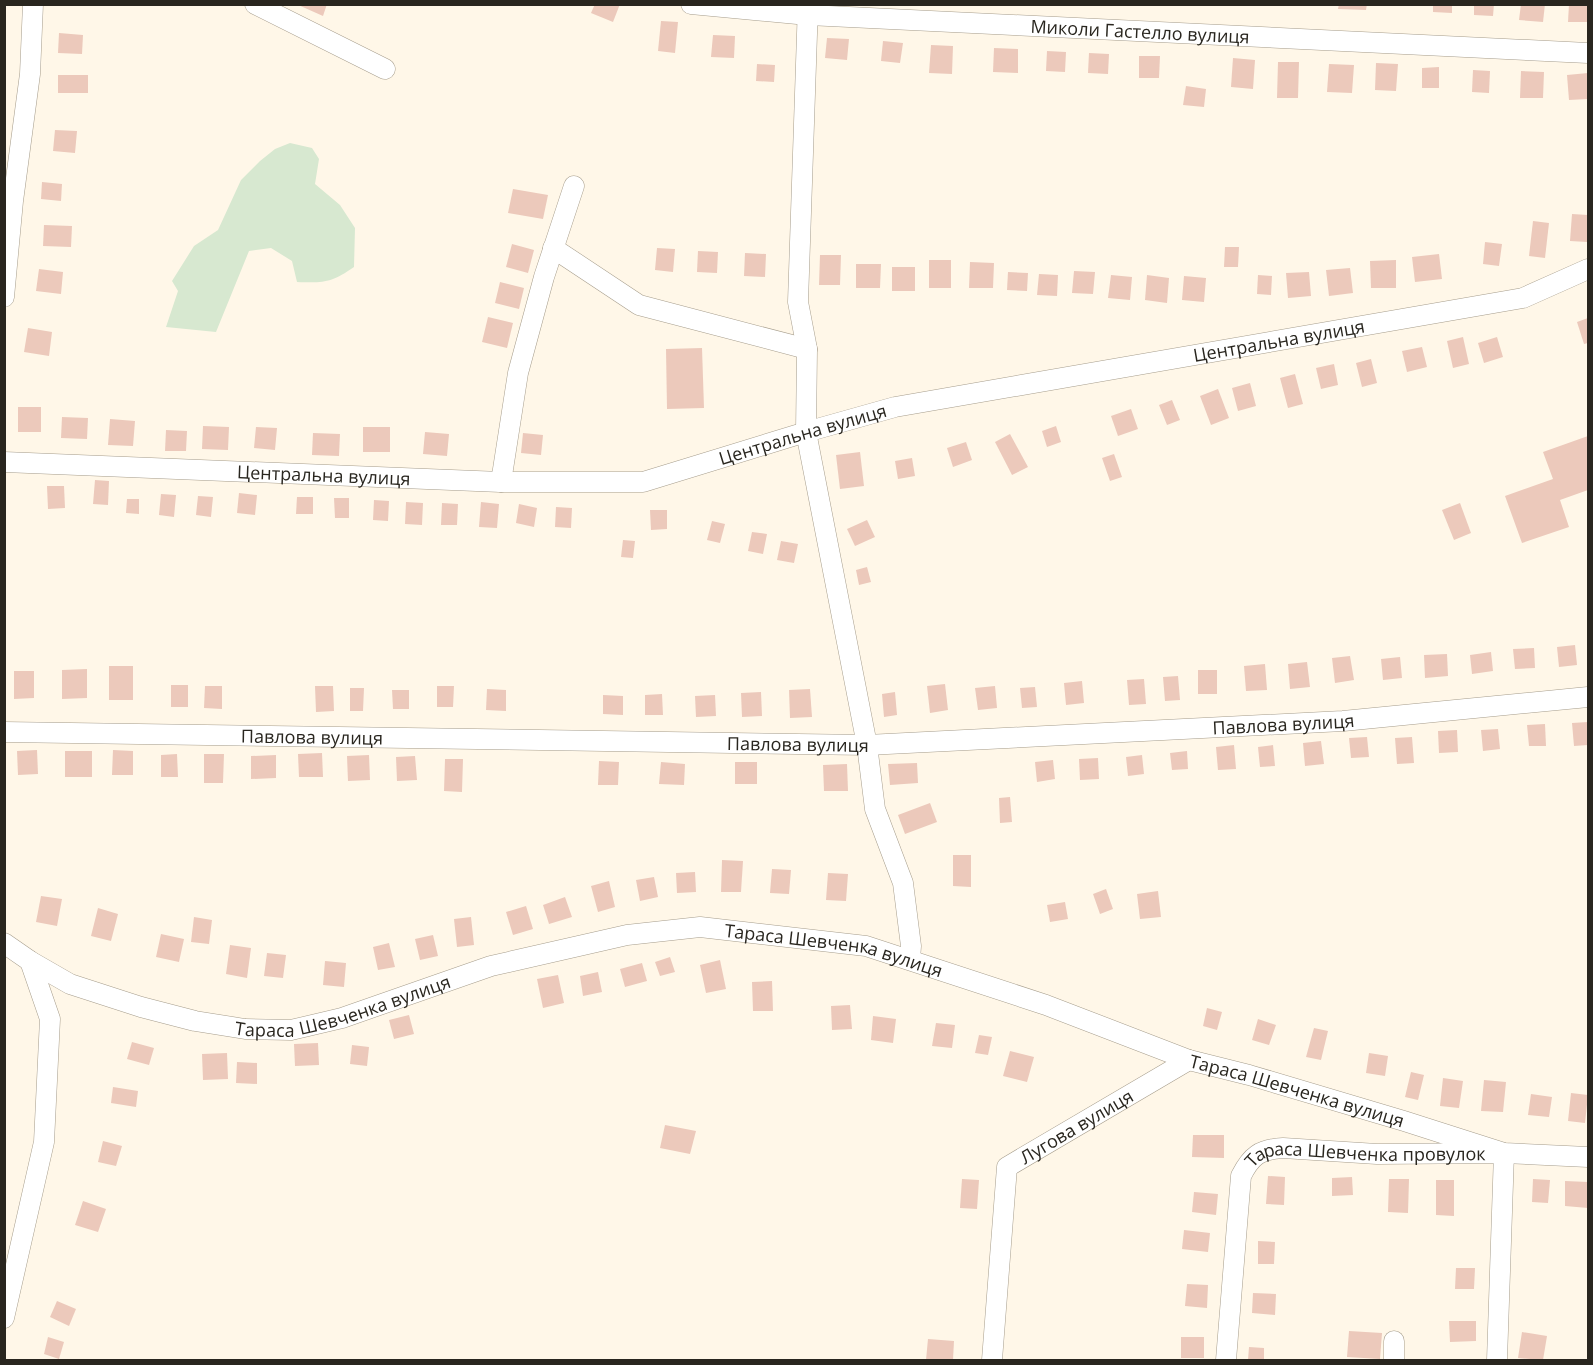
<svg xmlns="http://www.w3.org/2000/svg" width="1593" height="1365" viewBox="0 0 1593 1365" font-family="'Open Sans',sans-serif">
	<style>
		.green { fill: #d7e8d0 }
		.building { fill: #ecc9bb }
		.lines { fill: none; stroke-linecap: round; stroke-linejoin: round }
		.minor-casing { stroke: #a69d8c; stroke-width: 21 }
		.minor { stroke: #fff; stroke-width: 20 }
		.labels { text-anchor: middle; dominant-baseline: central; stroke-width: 6; stroke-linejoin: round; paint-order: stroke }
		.street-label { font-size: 18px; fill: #29261f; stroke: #fff }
	</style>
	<rect width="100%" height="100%" fill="#fff7e8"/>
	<!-- green -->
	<path class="green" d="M290,143L312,148L319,159L315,184L340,205L355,228L354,267C331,283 324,283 297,282L292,261L271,248L249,251L216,332L166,327L178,291L172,281L194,246L218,230L241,180L260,161L275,149Z"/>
	<!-- building -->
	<g class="building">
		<polygon points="296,4 327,4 323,16"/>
		<polygon points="595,4 620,4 613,22 591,13"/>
		<polygon points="1339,4 1367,4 1366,10 1338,9"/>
		<polygon points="1433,4 1452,4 1452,13 1433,12"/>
		<polygon points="1474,4 1494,4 1493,16 1474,15"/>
		<polygon points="1521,4 1545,4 1543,22 1519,20"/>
		<polygon points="1569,4 1588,4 1588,22 1568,22"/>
		<polygon points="661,21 678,22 675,53 658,51"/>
		<polygon points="59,33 83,35 82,54 58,53"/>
		<polygon points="713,35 735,36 734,58 711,57"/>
		<polygon points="827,38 849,39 847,60 825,58"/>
		<polygon points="883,41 903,43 900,63 881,61"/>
		<polygon points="931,45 953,46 952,74 929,73"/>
		<polygon points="994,48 1018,49 1018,73 993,72"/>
		<polygon points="1047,51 1066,52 1065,72 1046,71"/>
		<polygon points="1089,53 1109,54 1108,74 1088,73"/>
		<polygon points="1139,56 1160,56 1159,78 1139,78"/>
		<polygon points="1233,58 1255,60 1253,89 1231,87"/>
		<polygon points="1278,62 1299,62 1298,98 1277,98"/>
		<polygon points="1376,63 1398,64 1396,91 1375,90"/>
		<polygon points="757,64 775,65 774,82 756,81"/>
		<polygon points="1329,64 1354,65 1352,93 1327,92"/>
		<polygon points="1439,67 1439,88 1422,88 1422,68"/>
		<polygon points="1473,70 1490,71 1489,93 1472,92"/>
		<polygon points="1521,71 1544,72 1543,98 1520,98"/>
		<polygon points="1588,73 1588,99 1569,100 1567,75"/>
		<rect x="58" y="75" width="30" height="18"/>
		<polygon points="1186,86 1206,89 1204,107 1183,105"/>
		<polygon points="55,130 77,131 75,153 53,151"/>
		<polygon points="42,182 62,184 61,201 41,199"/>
		<polygon points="513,189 548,195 543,219 508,213"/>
		<polygon points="1572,214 1588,215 1587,242 1570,241"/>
		<polygon points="1533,221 1549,223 1545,258 1529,256"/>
		<polygon points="44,225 72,226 71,247 43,246"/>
		<polygon points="1485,242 1502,244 1499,266 1483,264"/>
		<polygon points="512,244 534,250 528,273 506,267"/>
		<polygon points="1225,247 1239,247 1238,267 1224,267"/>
		<polygon points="657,248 675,249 673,272 655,270"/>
		<polygon points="698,251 718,252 717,273 697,272"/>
		<polygon points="745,253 766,254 765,277 744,276"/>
		<polygon points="1439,254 1442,279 1415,282 1412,257"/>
		<polygon points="820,255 841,255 840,285 819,285"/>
		<rect x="929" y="260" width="22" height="28"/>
		<polygon points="1396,260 1396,288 1371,288 1370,261"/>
		<polygon points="970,262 994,263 993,288 969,288"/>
		<polygon points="856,264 881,264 880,288 856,288"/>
		<rect x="892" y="267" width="23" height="24"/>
		<polygon points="1350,268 1353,293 1329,296 1326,270"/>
		<polygon points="39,269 63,272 61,294 36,291"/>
		<polygon points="1074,271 1095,272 1093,294 1072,293"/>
		<polygon points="1008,272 1028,273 1027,291 1007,290"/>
		<polygon points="1309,272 1311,296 1288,298 1286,273"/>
		<polygon points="1039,274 1058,275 1057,296 1037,295"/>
		<polygon points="1111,275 1132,277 1130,300 1108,298"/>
		<polygon points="1147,275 1169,278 1167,303 1145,300"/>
		<polygon points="1258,275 1272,276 1271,295 1257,294"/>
		<polygon points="1184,276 1206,278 1204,302 1182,300"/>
		<polygon points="500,282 524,288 519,309 495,303"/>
		<polygon points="488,317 513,323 507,348 482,342"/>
		<polygon points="1588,318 1588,343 1584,344 1577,322"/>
		<polygon points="28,328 52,332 49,356 24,352"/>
		<polygon points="1463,337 1469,364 1453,368 1447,341"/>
		<polygon points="1497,337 1503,357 1484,363 1478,343"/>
		<polygon points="1422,347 1427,367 1407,372 1402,351"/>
		<polygon points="702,348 704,408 667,409 666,349"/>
		<polygon points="1371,359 1377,383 1362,387 1356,363"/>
		<polygon points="1334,364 1338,385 1321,389 1316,368"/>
		<polygon points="1295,374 1303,404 1288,408 1280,378"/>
		<polygon points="1250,383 1256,406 1238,411 1232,388"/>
		<polygon points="1218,389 1229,418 1211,425 1200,396"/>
		<polygon points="1172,400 1180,420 1167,425 1159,405"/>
		<rect x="18" y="407" width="23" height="25"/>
		<polygon points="1131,409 1138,429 1118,436 1111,416"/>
		<polygon points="62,417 88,418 87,439 61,438"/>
		<polygon points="110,419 135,421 133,446 108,445"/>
		<polygon points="203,426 229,427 228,450 202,449"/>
		<polygon points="1056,426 1061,442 1047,447 1042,431"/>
		<polygon points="256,427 277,428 275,450 254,448"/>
		<rect x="363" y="427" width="27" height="25"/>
		<polygon points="166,430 187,431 186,451 165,451"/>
		<polygon points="425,432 449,434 447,456 423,454"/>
		<polygon points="313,433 340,434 339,456 312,455"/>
		<polygon points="523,433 543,435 541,455 521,453"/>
		<polygon points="1010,434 1028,467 1012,475 995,442"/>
		<polygon points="1588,436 1588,490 1560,500 1569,527 1522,543 1505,496 1553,479 1543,452"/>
		<polygon points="966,442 972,460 953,467 947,448"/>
		<polygon points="860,452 864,486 840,489 836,455"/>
		<polygon points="1114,454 1122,477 1110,481 1102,458"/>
		<polygon points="912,458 915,476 898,479 895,461"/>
		<polygon points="95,480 109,481 108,505 93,504"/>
		<polygon points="47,486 64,486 65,508 48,509"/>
		<polygon points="239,493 257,495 255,515 237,513"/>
		<polygon points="161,494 176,495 174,517 159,515"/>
		<polygon points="198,496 213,497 211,517 196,515"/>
		<polygon points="297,497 313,497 313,514 296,514"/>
		<polygon points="334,498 349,498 349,518 335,518"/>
		<polygon points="127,499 139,499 139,514 126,513"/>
		<polygon points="374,500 389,501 388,521 373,520"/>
		<polygon points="406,502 423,503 422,525 405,524"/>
		<polygon points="481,502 499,504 497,528 479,527"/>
		<polygon points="442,503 458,504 457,525 441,525"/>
		<polygon points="1460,503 1471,533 1454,540 1442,510"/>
		<polygon points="519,504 537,508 534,527 516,523"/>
		<polygon points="556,507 572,508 571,528 555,527"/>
		<polygon points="650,510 667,510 667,529 651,530"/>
		<polygon points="867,520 875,537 855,546 847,529"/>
		<polygon points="712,521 725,524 720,543 707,540"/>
		<polygon points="752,532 767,534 763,554 748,551"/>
		<polygon points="623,540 635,541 633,558 621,557"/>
		<polygon points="781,541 798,544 794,563 777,560"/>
		<polygon points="867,567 871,582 859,585 856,570"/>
		<polygon points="1575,645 1577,665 1559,667 1557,647"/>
		<polygon points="1534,648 1535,668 1515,669 1513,649"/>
		<polygon points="1491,652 1493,671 1472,674 1470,655"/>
		<polygon points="1447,654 1448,676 1425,678 1424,655"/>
		<polygon points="1350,656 1354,680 1335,683 1332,658"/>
		<polygon points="1400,657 1402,678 1383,680 1381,659"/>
		<polygon points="1307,662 1310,687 1290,689 1288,664"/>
		<polygon points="1265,664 1267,690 1246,691 1244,666"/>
		<rect x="109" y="666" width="24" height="34"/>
		<polygon points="87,669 87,698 62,699 62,670"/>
		<rect x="1198" y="670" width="19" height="24"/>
		<polygon points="14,671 34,671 34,698 14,699"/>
		<polygon points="1178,676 1180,700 1165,701 1163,677"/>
		<polygon points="1144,679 1146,704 1129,705 1127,680"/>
		<polygon points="1082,681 1084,703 1066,705 1064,683"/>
		<polygon points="945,684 948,710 930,713 927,686"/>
		<rect x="171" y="685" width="17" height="22"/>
		<polygon points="205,686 222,686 222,709 204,708"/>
		<polygon points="315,686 333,686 334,711 316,712"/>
		<polygon points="437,686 454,686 453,707 437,707"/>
		<polygon points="995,686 997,708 978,710 975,688"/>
		<polygon points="1035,687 1037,707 1022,708 1020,688"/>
		<polygon points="350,688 364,688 363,711 350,711"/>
		<polygon points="487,689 506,690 506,711 486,710"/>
		<polygon points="810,689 812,717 790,718 789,690"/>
		<polygon points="392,690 409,690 409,709 393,709"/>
		<polygon points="761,692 762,716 742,717 741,693"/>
		<polygon points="895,692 897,715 884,717 882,694"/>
		<polygon points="662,694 663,715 645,715 645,695"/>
		<polygon points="603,695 623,696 623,715 603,714"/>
		<polygon points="715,695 716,716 696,717 695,696"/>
		<polygon points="1588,722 1588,745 1574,746 1572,723"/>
		<polygon points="1545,724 1546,746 1529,746 1527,725"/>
		<polygon points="1498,729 1500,749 1483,751 1481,730"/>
		<polygon points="1457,730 1458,752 1439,753 1438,731"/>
		<polygon points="1367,737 1369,757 1351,758 1349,738"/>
		<polygon points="1412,737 1414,763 1397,764 1395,738"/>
		<polygon points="1321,741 1324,764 1305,766 1303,743"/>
		<polygon points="1234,745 1236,769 1218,770 1216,747"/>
		<polygon points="1273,745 1275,766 1260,767 1258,747"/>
		<polygon points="37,750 38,774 18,775 17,751"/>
		<polygon points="113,750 133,751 133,775 112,775"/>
		<rect x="65" y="751" width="27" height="26"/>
		<polygon points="1187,751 1188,769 1172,770 1170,753"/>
		<polygon points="322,753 323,777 299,777 298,754"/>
		<polygon points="177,754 178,777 161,777 161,755"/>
		<polygon points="204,754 224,754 223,783 204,783"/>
		<polygon points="276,755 276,778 251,779 251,756"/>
		<polygon points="369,755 370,780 348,781 347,756"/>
		<polygon points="1142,755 1144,774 1128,776 1126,757"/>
		<polygon points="415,756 417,780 397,781 396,757"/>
		<polygon points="1098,758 1099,779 1080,780 1079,759"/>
		<polygon points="445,759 463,759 462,792 444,791"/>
		<polygon points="1053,760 1055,779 1037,782 1035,762"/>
		<polygon points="599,761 619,762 618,785 598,785"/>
		<polygon points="661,762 685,764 684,785 659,784"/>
		<rect x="735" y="762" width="22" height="22"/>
		<polygon points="917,763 918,783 890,785 888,764"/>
		<polygon points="847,764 848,791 824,791 823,765"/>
		<polygon points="1010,797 1012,822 1000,823 999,798"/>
		<polygon points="930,803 937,822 905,834 898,815"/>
		<polygon points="953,855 971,855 971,887 953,886"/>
		<polygon points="722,860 743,861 741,892 721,892"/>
		<polygon points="772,869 791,870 789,894 770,893"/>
		<polygon points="695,872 696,892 677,893 676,873"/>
		<polygon points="828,873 848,874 846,901 826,900"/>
		<polygon points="654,877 658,897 640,901 636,880"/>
		<polygon points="609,881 615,907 598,912 591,886"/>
		<polygon points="1106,889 1113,909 1100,914 1093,894"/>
		<polygon points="1158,891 1161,917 1140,919 1137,894"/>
		<polygon points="41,896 62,899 57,926 36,922"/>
		<polygon points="565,897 572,917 549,924 543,905"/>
		<polygon points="1065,902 1068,919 1050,922 1047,905"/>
		<polygon points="526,906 533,929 513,935 506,912"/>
		<polygon points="98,908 118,914 111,941 91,936"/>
		<polygon points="194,917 212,920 209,944 191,942"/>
		<polygon points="471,917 474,945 457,947 454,919"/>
		<polygon points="161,934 184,939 179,962 156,957"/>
		<polygon points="433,935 438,956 420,960 415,939"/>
		<polygon points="389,943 395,967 378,970 373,947"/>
		<polygon points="230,945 251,948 247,978 226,974"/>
		<polygon points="267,953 286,955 283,978 264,976"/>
		<polygon points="670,957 675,972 660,976 655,962"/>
		<polygon points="720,960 726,989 706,993 700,965"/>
		<polygon points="325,961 346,963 344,987 323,985"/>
		<polygon points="642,963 647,981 625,987 620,969"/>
		<polygon points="598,972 602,992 583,996 580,976"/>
		<polygon points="558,975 564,1003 543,1008 537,979"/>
		<polygon points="772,981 773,1011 753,1011 752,982"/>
		<polygon points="850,1005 852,1029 832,1030 831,1006"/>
		<polygon points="1207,1008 1222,1012 1217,1030 1203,1026"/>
		<polygon points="409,1015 414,1034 394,1039 389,1020"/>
		<polygon points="873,1016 896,1019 893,1043 871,1040"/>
		<polygon points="1258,1019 1276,1025 1269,1045 1252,1040"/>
		<polygon points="936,1023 955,1025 952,1048 932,1046"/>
		<polygon points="1314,1028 1328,1031 1321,1060 1306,1057"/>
		<polygon points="979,1035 992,1037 988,1055 975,1053"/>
		<polygon points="132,1042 154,1048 149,1065 127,1059"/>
		<polygon points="318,1043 319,1065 295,1066 294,1044"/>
		<polygon points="352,1045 369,1047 367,1066 350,1064"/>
		<polygon points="1010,1051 1034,1057 1027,1082 1003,1076"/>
		<polygon points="227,1053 228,1079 203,1080 202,1054"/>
		<polygon points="1369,1053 1388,1056 1385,1076 1366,1073"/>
		<polygon points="237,1062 257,1063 257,1084 236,1083"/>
		<polygon points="1411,1072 1424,1075 1418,1100 1405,1097"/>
		<polygon points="1443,1078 1463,1081 1459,1108 1440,1106"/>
		<polygon points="1484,1080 1506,1082 1503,1112 1481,1111"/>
		<polygon points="113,1087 138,1091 136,1107 111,1103"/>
		<polygon points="1571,1093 1588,1095 1585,1123 1568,1121"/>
		<polygon points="1531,1094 1552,1097 1549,1117 1528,1115"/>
		<polygon points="665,1125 696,1131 690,1154 660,1148"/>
		<polygon points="1193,1135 1224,1135 1224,1158 1192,1157"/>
		<polygon points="103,1141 122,1146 116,1166 98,1162"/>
		<polygon points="1268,1176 1285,1177 1284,1205 1266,1204"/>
		<polygon points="1352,1177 1353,1195 1332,1196 1332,1178"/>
		<polygon points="962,1179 979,1180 977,1209 960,1208"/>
		<polygon points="1389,1179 1409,1179 1408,1213 1388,1212"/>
		<polygon points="1533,1179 1550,1180 1548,1203 1532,1202"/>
		<polygon points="1436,1180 1454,1180 1454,1216 1436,1215"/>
		<polygon points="1565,1181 1588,1182 1588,1208 1565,1206"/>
		<polygon points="1194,1192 1218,1194 1216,1215 1192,1212"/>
		<polygon points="83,1201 106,1209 98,1232 75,1225"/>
		<polygon points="1184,1230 1210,1233 1208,1252 1182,1249"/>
		<polygon points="1258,1241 1275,1242 1274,1264 1258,1264"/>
		<polygon points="1456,1268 1475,1268 1474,1289 1455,1289"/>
		<polygon points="1187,1284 1208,1285 1207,1308 1185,1306"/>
		<polygon points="1253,1293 1276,1294 1275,1315 1252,1313"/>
		<polygon points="57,1301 76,1309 69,1326 50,1317"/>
		<polygon points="1449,1321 1476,1321 1476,1341 1450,1342"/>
		<polygon points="1349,1331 1382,1333 1380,1359 1347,1357"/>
		<polygon points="1522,1332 1547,1336 1543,1360 1518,1358"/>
		<polygon points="48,1337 64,1342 59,1359 44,1354"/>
		<rect x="1181" y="1337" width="23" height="21"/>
		<polygon points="928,1339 954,1341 953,1360 926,1360"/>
		<polygon points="1249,1347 1264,1348 1264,1360 1248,1360"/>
	</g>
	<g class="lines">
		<!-- minor casing -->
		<g class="minor-casing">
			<g id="minor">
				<polyline points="255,4 385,69"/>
				<path id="s1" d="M691,4L808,15L1588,53"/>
				<polyline points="808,4 798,302 807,349 806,432 867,745 875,809 903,883 911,946 910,959"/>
				<polyline points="553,248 639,305 807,349"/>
				<polyline points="4,297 13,201 30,74 33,4"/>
				<path id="s2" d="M4,462L501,482H643L806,432L895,407L1523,298L1588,269"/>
				<polyline points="501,482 518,373 544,277 574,186"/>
				<path id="s3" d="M4,732L867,745L1343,721L1588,697"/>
				<path id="s4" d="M4,943L30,961L70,984L141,1007L195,1021L245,1029L291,1030L342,1018L491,966L627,935L700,927L866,946L1046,1005L1189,1060L1249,1075L1404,1121L1504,1153L1588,1157"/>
				<polyline points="4,1318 44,1142 50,1019 30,961"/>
				<path id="s5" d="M992,1360L1007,1167L1189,1060"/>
				<path id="s6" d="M1226,1360L1241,1176C1251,1156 1260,1149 1283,1148L1377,1154L1504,1153L1497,1360"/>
				<polyline points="1394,1360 1394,1341"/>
			</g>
		</g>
		<!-- minor -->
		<use href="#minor" class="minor"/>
	</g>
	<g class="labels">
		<!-- street labels -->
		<g class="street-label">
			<text stroke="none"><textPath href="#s1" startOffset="450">Миколи Гастелло вулиця</textPath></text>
			<text stroke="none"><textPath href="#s2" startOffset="1292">Центральна вулиця</textPath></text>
			<text stroke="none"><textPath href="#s2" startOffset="806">Центральна вулиця</textPath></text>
			<text stroke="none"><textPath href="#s2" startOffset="320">Центральна вулиця</textPath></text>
			<text stroke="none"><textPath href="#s3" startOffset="1280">Павлова вулиця</textPath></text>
			<text stroke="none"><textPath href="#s3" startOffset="308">Павлова вулиця</textPath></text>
			<text stroke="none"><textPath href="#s3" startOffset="794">Павлова вулиця</textPath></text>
			<text stroke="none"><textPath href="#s4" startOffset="864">Тараса Шевченка вулиця</textPath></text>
			<text stroke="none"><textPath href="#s4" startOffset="360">Тараса Шевченка вулиця</textPath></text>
			<text stroke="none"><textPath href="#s4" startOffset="1350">Тараса Шевченка вулиця</textPath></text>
			<text stroke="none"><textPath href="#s5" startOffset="274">Лугова вулиця</textPath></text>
			<text stroke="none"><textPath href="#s6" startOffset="320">Тараса Шевченка провулок</textPath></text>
		</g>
	</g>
	<!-- border -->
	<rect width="1593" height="1365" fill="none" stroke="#29261f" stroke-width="12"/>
</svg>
